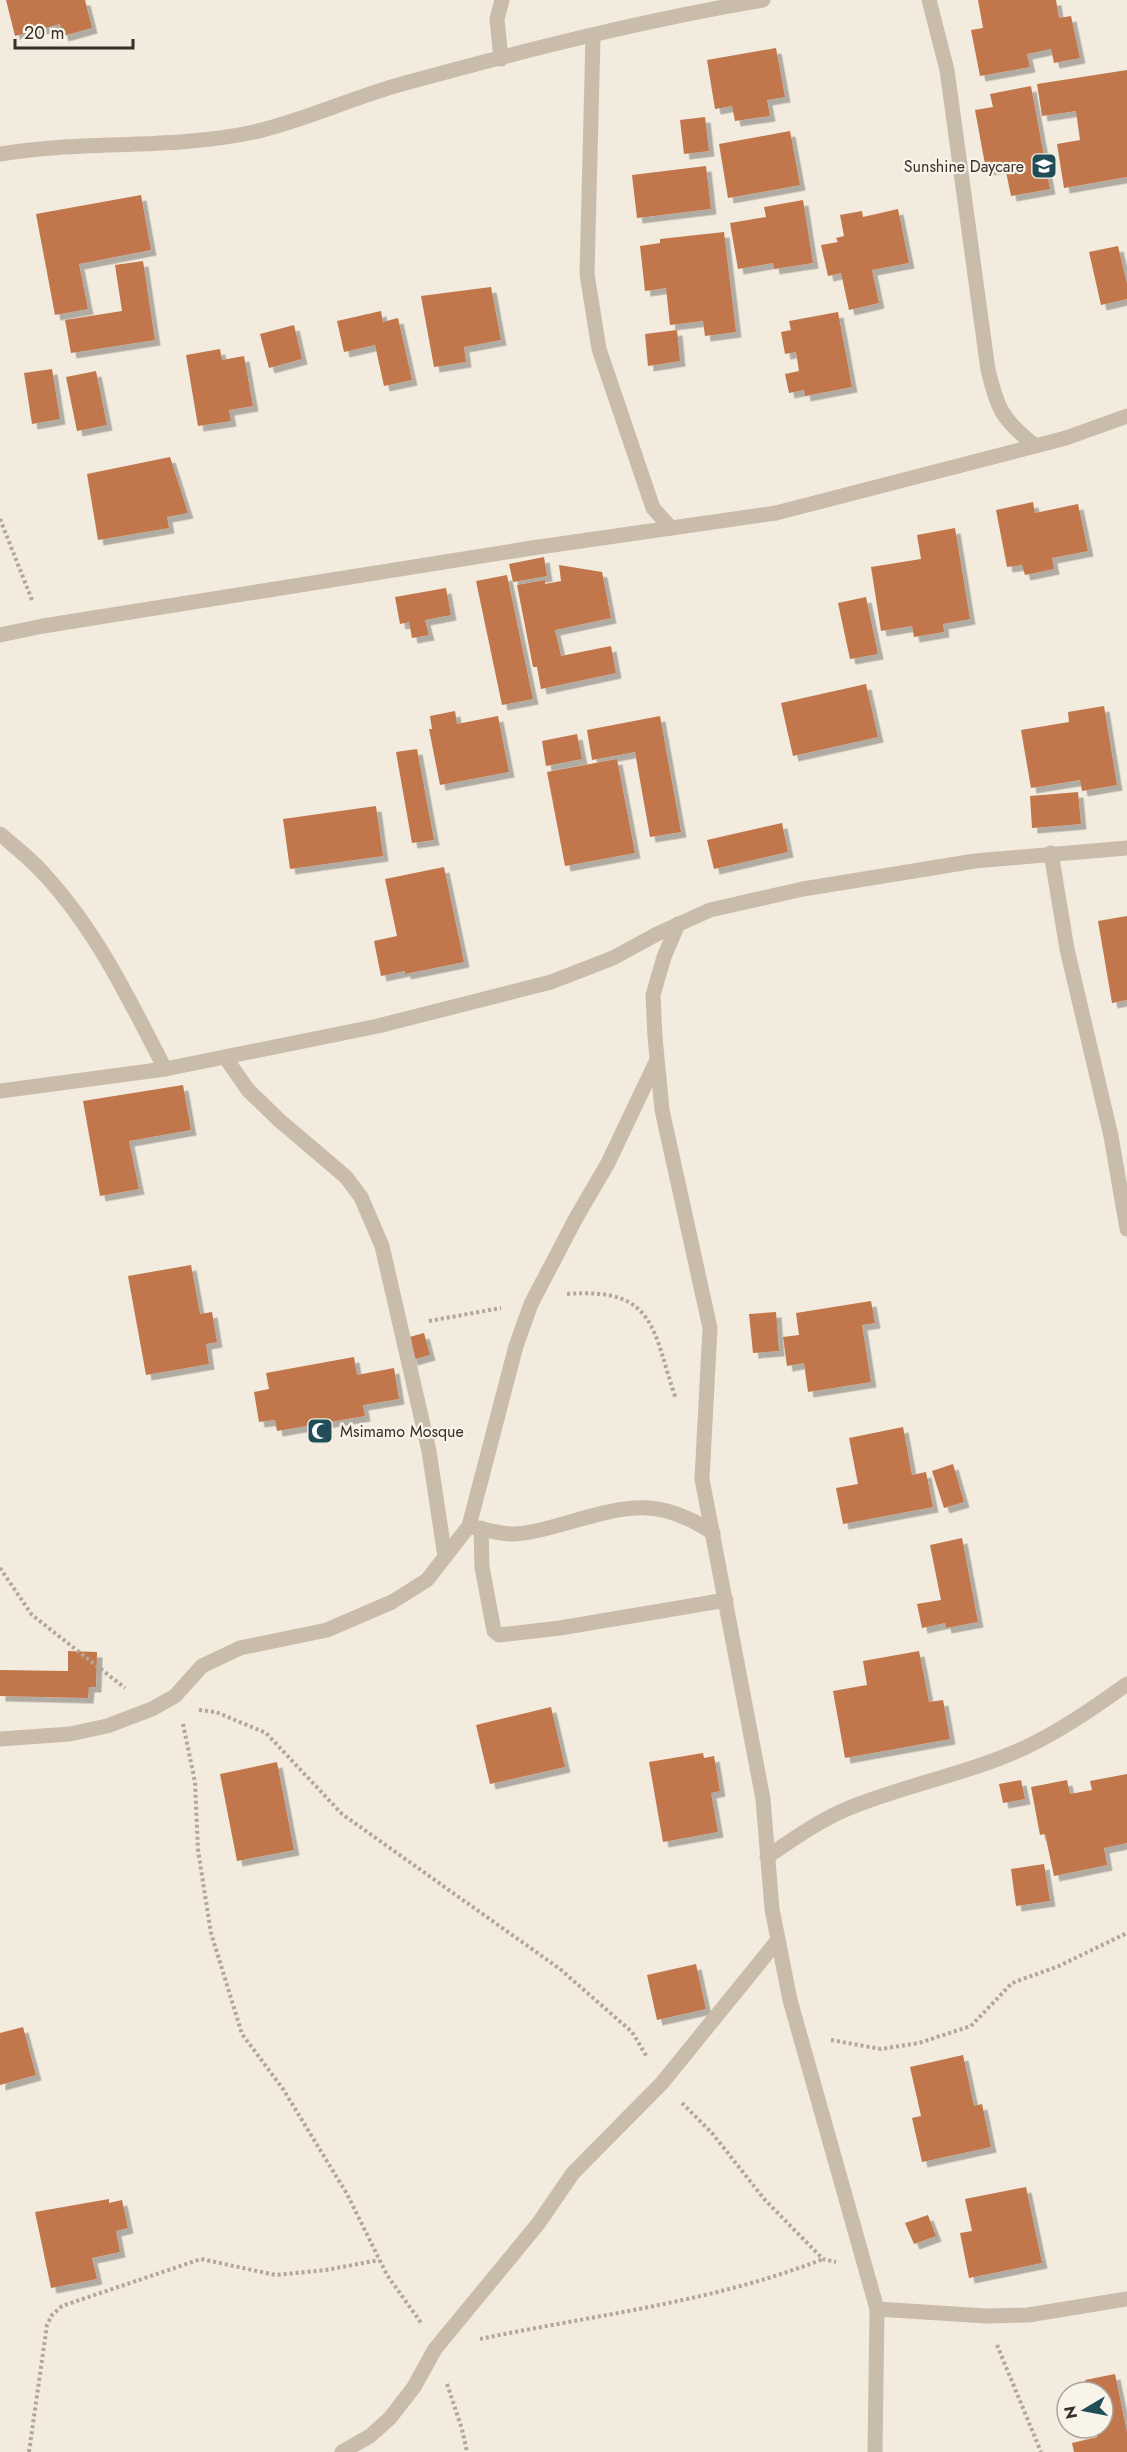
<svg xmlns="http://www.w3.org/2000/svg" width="1127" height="2452" viewBox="0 0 1127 2452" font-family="Jost,sans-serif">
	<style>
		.building { fill: #c1774c; filter: url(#shadow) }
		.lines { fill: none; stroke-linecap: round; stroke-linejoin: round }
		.path { stroke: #b5a794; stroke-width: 4; stroke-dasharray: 3 3; stroke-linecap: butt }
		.minor { stroke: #cabcaa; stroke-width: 15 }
		.labels { text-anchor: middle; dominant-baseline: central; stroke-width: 4.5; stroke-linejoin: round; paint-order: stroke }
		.poi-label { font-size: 16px; fill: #372f29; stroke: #f9f4ea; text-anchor: end }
	</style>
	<defs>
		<filter id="shadow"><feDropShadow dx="5.5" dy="5.5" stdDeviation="0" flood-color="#0004"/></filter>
	</defs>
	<rect width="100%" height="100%" fill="#f2ebde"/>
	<!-- building -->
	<g class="building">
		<polygon points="6,0 85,0 92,28 63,36 60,24 15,36"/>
		<polygon points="978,0 1056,0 1059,18 1071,16 1080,58 1054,63 1051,49 1027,54 1030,67 980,76 971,30 983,28"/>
		<polygon points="776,48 785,97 767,100 770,116 735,121 732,106 715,109 707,60"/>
		<polygon points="1127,70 1127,177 1064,188 1057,144 1080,140 1076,111 1042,116 1037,84"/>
		<polygon points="1031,86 1050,189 1011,196 1005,167 986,170 975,110 993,107 990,94"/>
		<polygon points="705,117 709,151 684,154 680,120"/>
		<polygon points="790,131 800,185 728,198 719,144"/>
		<polygon points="706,166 711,209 637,218 632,175"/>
		<polygon points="141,195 151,250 79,264 88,309 55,315 36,214"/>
		<polygon points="803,200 813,263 774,269 773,263 738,269 730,223 766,217 764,207"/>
		<polygon points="898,209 909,263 872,270 879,303 849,310 841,273 828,276 821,245 838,242 836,238 844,236 840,215 862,211 863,217"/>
		<polygon points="724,232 736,332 705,336 703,321 670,325 666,288 645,291 640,246 660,243 660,239"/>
		<polygon points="1118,246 1127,284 1127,299 1101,305 1089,252"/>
		<polygon points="143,261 155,340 71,353 65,320 122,311 115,265"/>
		<polygon points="491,287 501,340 464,347 466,362 434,367 421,296"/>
		<polygon points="381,311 383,322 398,318 412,380 384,386 375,345 344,352 337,321"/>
		<polygon points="838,312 852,387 805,396 804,390 789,393 785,374 799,371 796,352 785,354 781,332 791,330 789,321"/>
		<polygon points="294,325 302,359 269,368 260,334"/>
		<polygon points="677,330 680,361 648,366 645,334"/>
		<polygon points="220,349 222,360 244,356 253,406 229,410 231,421 198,426 186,355"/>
		<polygon points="52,369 60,419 32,424 24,373"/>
		<polygon points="96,371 107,425 77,431 66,377"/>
		<polygon points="170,457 188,513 167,517 169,528 98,540 87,474"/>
		<polygon points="1033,502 1035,513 1078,504 1088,551 1052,558 1054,569 1025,575 1022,565 1007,567 996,510"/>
		<polygon points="955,528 970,619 943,624 944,632 914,637 912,626 881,631 871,567 921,559 917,535"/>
		<polygon points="544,557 547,576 513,582 509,564"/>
		<polygon points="559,565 602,572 611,618 555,630 561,656 611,646 616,673 541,689 537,667 533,667 517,585 545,580 545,584 561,581"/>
		<polygon points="507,575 533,699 502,705 476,581"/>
		<polygon points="446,588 451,615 425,620 429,635 412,638 409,622 400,624 395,597"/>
		<polygon points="866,597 878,654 850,659 838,603"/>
		<polygon points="866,684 878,737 793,756 781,703"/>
		<polygon points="1104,706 1117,785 1082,791 1080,780 1031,788 1021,730 1069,722 1068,712"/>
		<polygon points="455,711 457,724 498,716 509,772 440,785 429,729 432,729 430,716"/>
		<polygon points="660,716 681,832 650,837 635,752 592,760 587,730"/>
		<polygon points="577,734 582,759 546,766 542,741"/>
		<polygon points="417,749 434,840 412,843 396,752"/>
		<polygon points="617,759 635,853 565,866 547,772"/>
		<polygon points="1078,792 1081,824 1032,828 1030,796"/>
		<polygon points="376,806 383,856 290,869 283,819"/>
		<polygon points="782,823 788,852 714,869 707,840"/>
		<polygon points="444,867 464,962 405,974 405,971 381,976 374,941 397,936 385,879"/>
		<polygon points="1127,916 1127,1000 1112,1003 1098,921"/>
		<polygon points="183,1085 191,1130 129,1141 139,1189 100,1196 83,1101"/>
		<polygon points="191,1265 200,1314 212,1312 217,1342 206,1344 209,1364 146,1375 128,1276"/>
		<polygon points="871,1301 875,1323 862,1325 871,1382 808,1392 804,1363 787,1366 783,1337 799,1335 796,1313"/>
		<polygon points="776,1312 779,1351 753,1353 749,1314"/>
		<polygon points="424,1333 430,1355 412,1360 406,1338"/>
		<polygon points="354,1357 357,1375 394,1368 399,1399 363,1405 365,1416 277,1431 275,1420 259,1422 254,1392 269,1389 266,1373"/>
		<polygon points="903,1427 912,1475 926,1472 933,1507 843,1524 836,1488 858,1484 849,1438"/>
		<polygon points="953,1464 964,1502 944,1508 932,1471"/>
		<polygon points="962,1538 978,1622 946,1628 945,1623 922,1628 917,1604 941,1600 930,1545"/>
		<polygon points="68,1651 97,1652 96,1687 89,1687 88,1698 0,1696 0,1670 68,1671"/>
		<polygon points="919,1651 929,1702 943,1700 950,1739 845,1758 833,1691 867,1685 863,1661"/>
		<polygon points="551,1707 565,1767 490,1784 476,1725"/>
		<polygon points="703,1753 704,1758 714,1756 720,1791 711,1793 718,1832 663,1842 649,1762"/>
		<polygon points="277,1762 294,1850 237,1861 220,1774"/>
		<polygon points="1127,1774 1127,1843 1104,1848 1107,1865 1054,1876 1045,1834 1040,1835 1031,1787 1067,1780 1070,1794 1092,1790 1090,1781"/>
		<polygon points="1021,1780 1025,1799 1003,1803 999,1784"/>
		<polygon points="1044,1864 1050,1901 1016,1906 1011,1869"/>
		<polygon points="696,1964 706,2009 657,2020 647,1975"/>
		<polygon points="23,2027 36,2075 0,2085 0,2033"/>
		<polygon points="963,2055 974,2106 982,2104 991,2147 922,2162 912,2118 921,2116 910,2067"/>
		<polygon points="1026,2187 1042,2263 969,2278 960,2233 972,2231 965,2199"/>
		<polygon points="109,2199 109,2203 122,2200 128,2228 116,2231 120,2252 92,2258 97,2279 51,2288 35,2212"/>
		<polygon points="928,2215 936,2236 914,2244 905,2223"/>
		<polygon points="1115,2374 1127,2432 1127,2452 1074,2452 1072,2443 1097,2437 1096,2428 1103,2428 1103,2392 1088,2392 1085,2380"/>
	</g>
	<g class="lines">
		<!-- path -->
		<g class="path">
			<polyline points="0,519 32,600"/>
			<path d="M567,1294C657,1287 652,1330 676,1399"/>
			<polyline points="429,1321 501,1308"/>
			<polyline points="0,1568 32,1615 125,1688"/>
			<polyline points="199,1710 216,1712 266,1733 342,1814 560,1969 632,2032 647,2057"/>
			<polyline points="183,1724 195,1782 198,1850 211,1933 242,2034 283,2089 347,2194 387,2275 422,2324"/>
			<polyline points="831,2040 881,2049 919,2043 971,2026 1012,1983 1059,1966 1127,1933"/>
			<polyline points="682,2103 712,2133 765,2200 823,2259 836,2262"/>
			<path d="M480,2339C594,2315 714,2302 823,2259"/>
			<polyline points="997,2345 1041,2452"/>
			<polyline points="447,2384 462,2429 467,2452"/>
			<polyline points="29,2452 47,2325 52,2315 62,2306 201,2259 276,2275 326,2270 379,2260"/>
		</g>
		<!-- minor -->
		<g class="minor">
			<path d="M929,0L947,70L988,370C998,409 1001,418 1033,444"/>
			<polyline points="593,37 587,274 599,349 653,508 671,528"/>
			<polyline points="501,59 497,19 502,0"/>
			<path d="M0,154C83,140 171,150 254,132C304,121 358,95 409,82C526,50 644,20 763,0"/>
			<polyline points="0,635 43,626 532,548 776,513 1066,438 1127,416"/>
			<path d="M0,834C15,847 31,859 44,874C97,931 130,1001 165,1069"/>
			<polyline points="1051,853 1067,949 1111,1136 1127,1229"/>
			<polyline points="678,924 664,957 653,995 655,1037 662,1110 710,1328 702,1479 763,1799 772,1909 790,2000 877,2309 875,2452"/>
			<polyline points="225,1057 248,1090 279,1120 346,1177 361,1197 382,1246 429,1451 445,1557"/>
			<polyline points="0,1091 165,1069 378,1026 551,982 613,958 657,934 710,910 803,889 975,861 1127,848"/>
			<path d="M472,1527C485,1529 499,1534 513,1534C529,1534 548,1528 563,1524C624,1507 657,1495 713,1533"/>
			<polyline points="481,1528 482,1567 494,1631 499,1635 560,1628 726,1600"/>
			<polyline points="0,1739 70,1734 107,1726 152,1709 175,1696 202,1666 240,1648 327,1630 392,1602 427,1580 469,1526 516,1346 531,1304 576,1218 608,1163 656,1062"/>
			<path d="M767,1857C793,1839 820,1820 849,1808C905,1785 967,1774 1022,1749C1059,1732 1095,1707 1127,1684"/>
			<polyline points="877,2309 986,2316 1028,2315 1127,2299"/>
			<polyline points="342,2452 370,2436 390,2418 414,2387 435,2349 538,2224 573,2173 662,2083 778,1940"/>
		</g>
	</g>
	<!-- icons -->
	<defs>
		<g id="school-square" transform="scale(1.35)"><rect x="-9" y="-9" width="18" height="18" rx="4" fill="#204d58" stroke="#f9f4ea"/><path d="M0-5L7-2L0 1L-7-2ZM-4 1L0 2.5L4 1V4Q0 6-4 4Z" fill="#fff"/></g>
		<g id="mosque-square" transform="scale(1.35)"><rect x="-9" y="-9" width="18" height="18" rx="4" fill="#204d58" stroke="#f9f4ea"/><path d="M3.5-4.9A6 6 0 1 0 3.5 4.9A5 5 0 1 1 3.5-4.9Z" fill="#fff"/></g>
	</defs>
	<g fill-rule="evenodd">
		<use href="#school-square" x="1044" y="166"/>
		<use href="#mosque-square" x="320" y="1431"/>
	</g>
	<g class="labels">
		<!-- poi labels -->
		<g class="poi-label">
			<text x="1024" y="166">Sunshine Daycare</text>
			<text x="340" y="1431" text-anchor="start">Msimamo Mosque</text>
		</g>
	</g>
	<!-- north arrow -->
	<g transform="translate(1085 2410) rotate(260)"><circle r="28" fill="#f9f4ea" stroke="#aba59d" stroke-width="1.5"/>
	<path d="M0-4.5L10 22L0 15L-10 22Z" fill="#204d58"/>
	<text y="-9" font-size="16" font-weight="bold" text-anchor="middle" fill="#372f29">N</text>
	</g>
	<!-- scale -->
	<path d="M15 39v9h118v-9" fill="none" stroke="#372f29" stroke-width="3"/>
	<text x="24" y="39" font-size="18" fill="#372f29" stroke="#f9f4ea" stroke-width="4.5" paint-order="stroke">20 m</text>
</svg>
